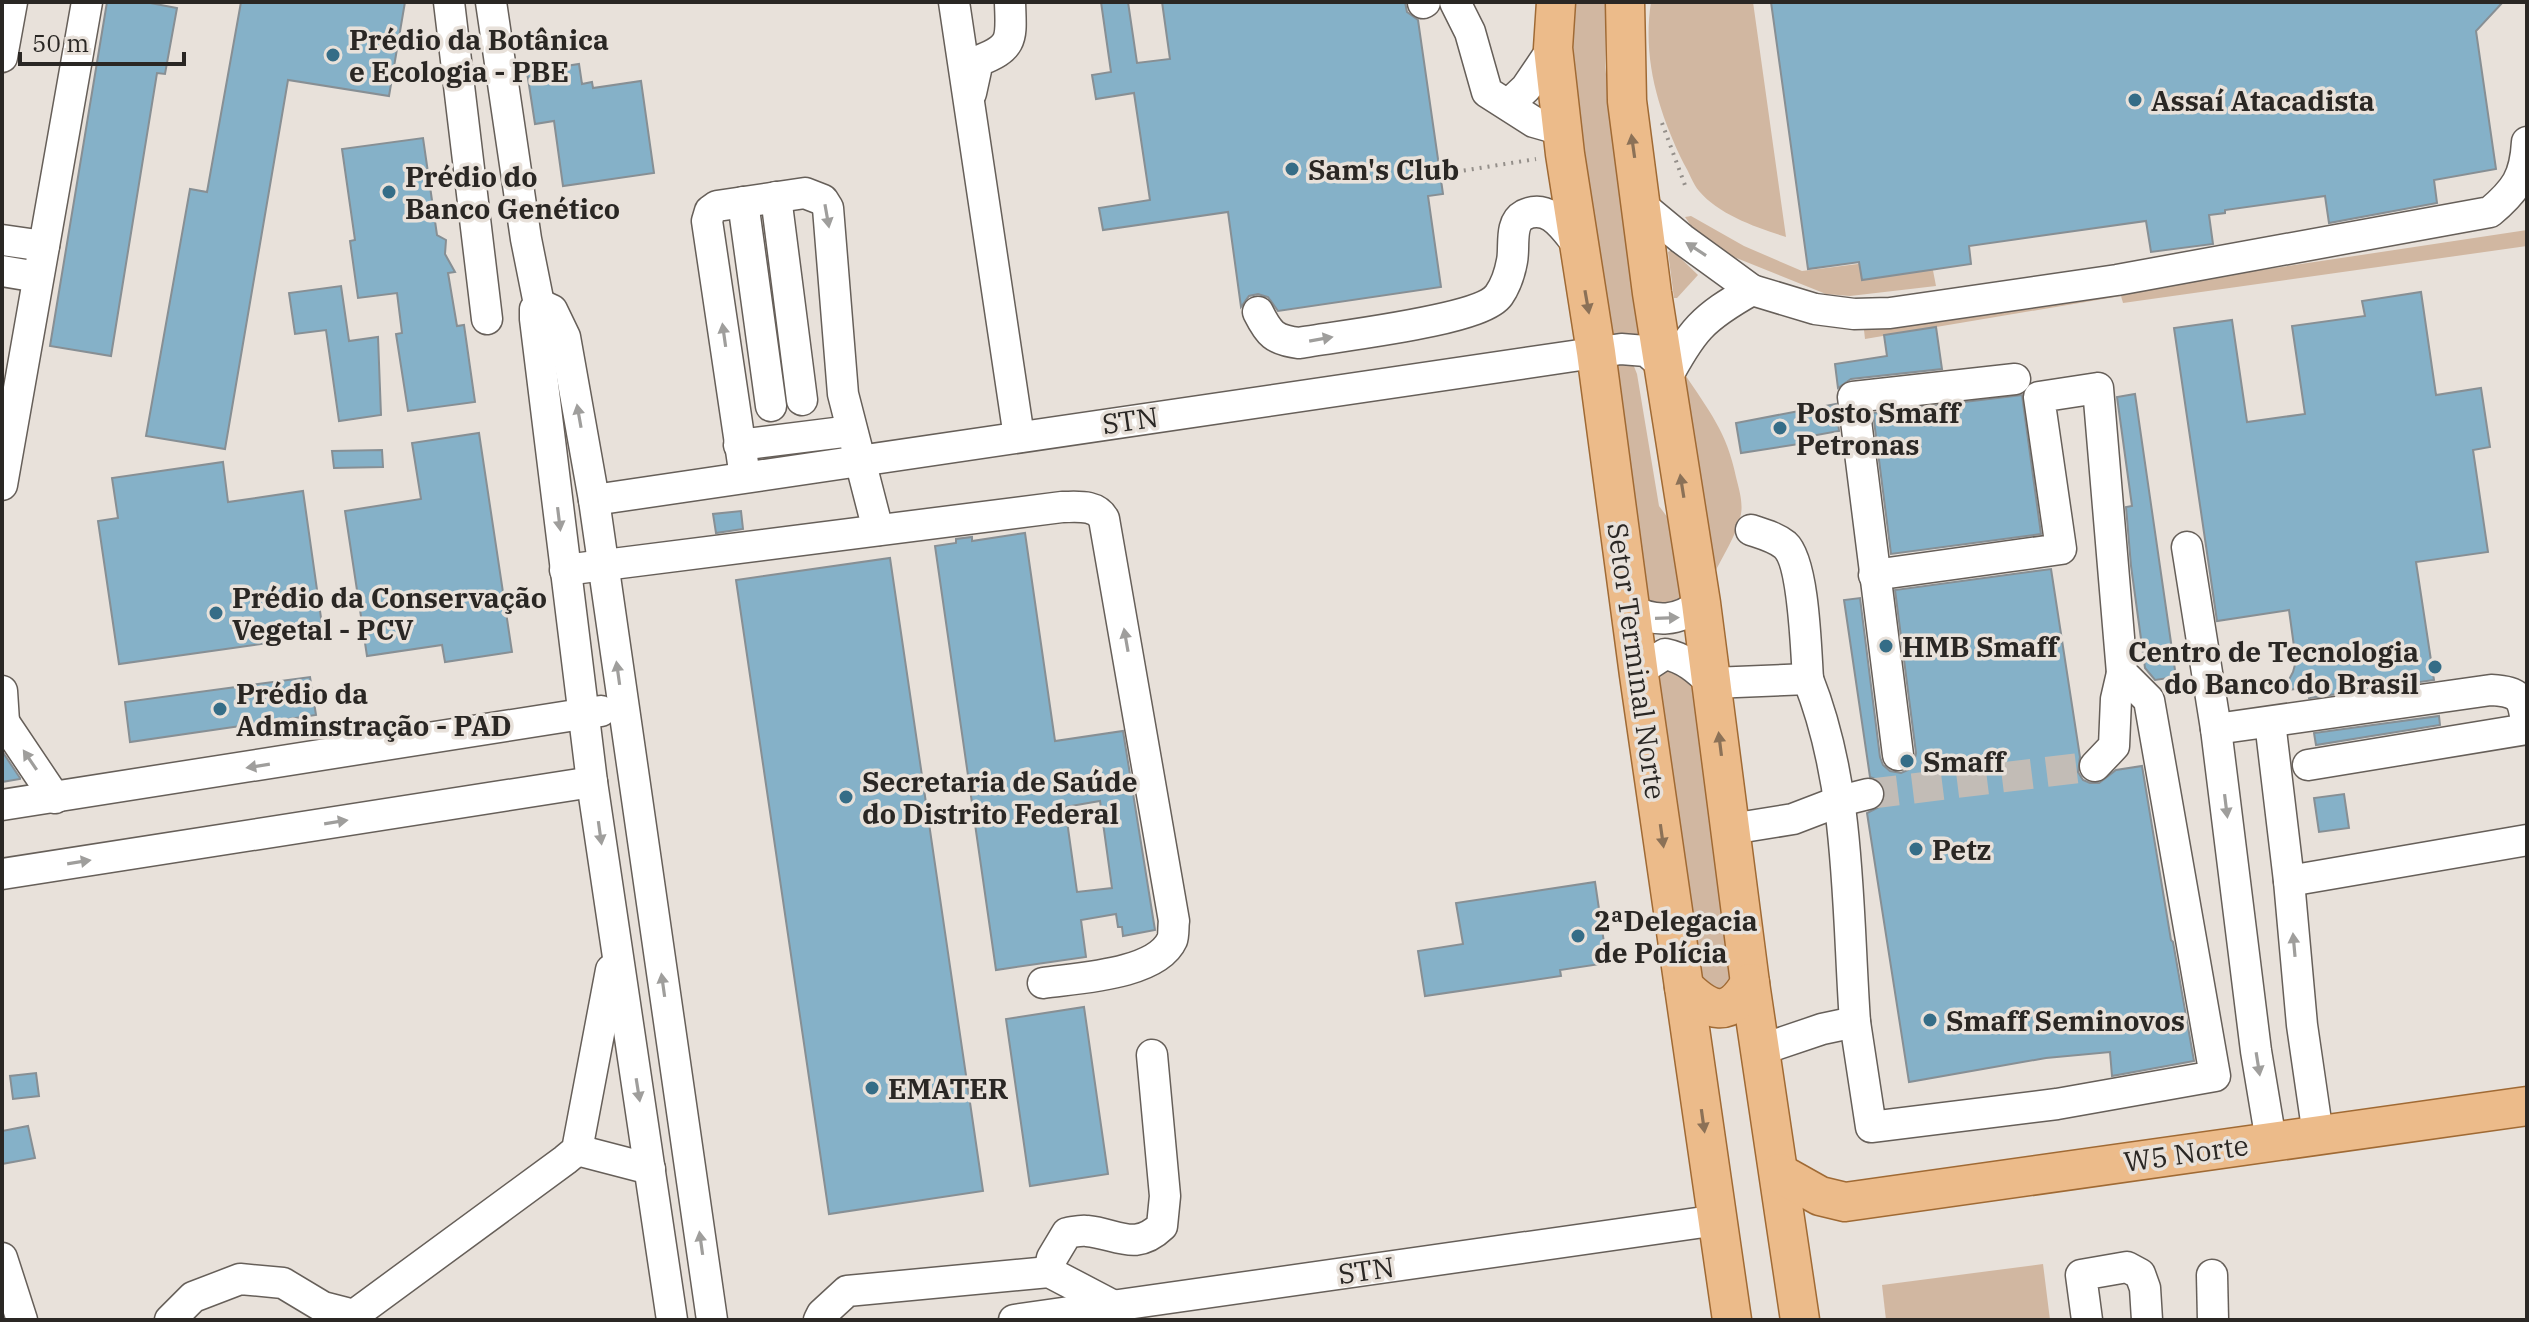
<svg xmlns="http://www.w3.org/2000/svg" width="2529" height="1322" viewBox="0 0 2529 1322" font-family="'IBM Plex Serif',serif">
	<style>
		.green { fill: #d1b7a1 }
		.building { fill: #85b1c8; stroke: #878f94; stroke-width: 2; fill-rule: evenodd }
		.lines { fill: none; stroke-linecap: round; stroke-linejoin: round }
		.minor-tunnel { stroke: #c2bcb6; stroke-width: 30; stroke-dasharray: 30 15; stroke-linecap: butt }
		.minor-casing { stroke: #665f59; stroke-width: 33 }
		.major-casing { stroke: #a06a34; stroke-width: 41 }
		.path { stroke: #948f8a; stroke-width: 4; stroke-dasharray: 2 6; stroke-linecap: butt }
		.minor { stroke: #fff; stroke-width: 30 }
		.major { stroke: #ecbb8a; stroke-width: 38 }
		.oneway { fill: #8b7157 }
		.oneway2 { fill: #9f9e9c }
		.poi-dot { fill: #356d87; stroke: #e8e1da; stroke-width: 3 }
		.labels { text-anchor: middle; dominant-baseline: central; stroke-width: 7; stroke-linejoin: round; paint-order: stroke }
		.poi-label { font-size: 28px; font-weight: bold; fill: #2a2724; stroke: #e8e1da; text-anchor: start }
		.street-label { font-size: 28px; fill: #2a2724; stroke: #e8e1da }
	</style>
	<rect width="100%" height="100%" fill="#e8e1da"/>
	<!-- green -->
	<g class="green">
		<polygon points="1568,2 1606,2 1605,67 1642,333 1606,340 1567,53"/>
		<path d="M1651,2H1753L1786,237C1758,228 1719,215 1699,191C1693,184 1689,172 1684,164C1659,113 1642,60 1651,2Z"/>
		<polygon points="1691,216 1744,246 1802,271 1930,255 1936,286 1850,296 1826,294 1719,251 1699,237 1685,217"/>
		<polygon points="2527,230 2527,246 2123,303 2121,296 1865,339 1864,330"/>
		<polygon points="1672,250 1698,275 1677,298 1674,298 1668,252"/>
		<polygon points="1609,359 1633,364 1637,374 1659,506 1671,522 1682,598 1679,604 1653,604 1648,599"/>
		<path d="M1684,373C1709,411 1727,432 1736,477C1739,489 1743,502 1741,514C1737,535 1722,557 1713,576Z"/>
		<polygon points="1692,667 1737,982 1724,995 1699,979 1656,680 1661,670"/>
		<polygon points="2043,1264 2050,1320 1886,1320 1882,1285"/>
	</g>
	<!-- building -->
	<g class="building">
		<polygon points="107,2 145,2 177,8 165,74 157,73 111,356 50,346"/>
		<polygon points="241,2 405,2 389,96 288,80 225,449 146,436 190,189 207,192"/>
		<polygon points="1101,2 1128,2 1137,63 1170,59 1162,2 1405,2 1407,12 1418,20 1443,194 1428,196 1441,287 1278,311 1268,297 1258,294 1249,296 1241,307 1228,212 1103,230 1099,208 1150,200 1134,93 1096,99 1092,75 1111,72"/>
		<polygon points="1771,2 2503,2 2476,31 2496,169 2434,180 2437,203 2329,223 2325,196 2225,210 2225,213 2209,215 2213,244 2151,252 2146,221 1969,246 1971,264 1862,280 1859,262 1808,269"/>
		<polygon points="579,64 582,84 592,82 593,88 641,81 654,173 563,186 554,121 535,124 527,72"/>
		<polygon points="423,138 437,235 446,240 445,254 455,272 448,273 457,326 464,325 475,402 408,411 396,334 402,333 397,293 358,298 350,241 355,240 342,149"/>
		<polygon points="341,286 349,341 378,337 381,415 339,421 326,330 295,334 289,293"/>
		<polygon points="2421,292 2436,395 2481,388 2490,447 2473,450 2488,552 2416,562 2434,680 2309,698 2307,687 2283,691 2293,672 2296,661 2289,610 2217,621 2174,328 2232,320 2247,422 2305,414 2292,326 2365,316 2362,301"/>
		<polygon points="1936,327 1942,369 1851,379 1838,388 1835,364 1887,356 1884,335"/>
		<polygon points="2135,394 2176,677 2155,680 2145,668 2131,566 2126,507 2132,506 2117,397"/>
		<polygon points="2022,395 2041,534 1891,554 1873,413"/>
		<polygon points="1836,404 1839,431 1811,436 1812,442 1741,453 1736,423"/>
		<polygon points="479,433 512,652 445,662 442,645 367,656 345,511 421,499 412,443"/>
		<polygon points="382,450 383,467 334,468 332,451"/>
		<polygon points="223,462 228,502 303,491 323,632 304,635 304,638 119,664 98,521 118,518 112,478"/>
		<polygon points="741,511 743,529 716,533 713,514"/>
		<path d="M1025,533L1055,741L1123,731L1155,930L1123,936L1122,927H1118L1116,914L1081,920L1086,957L996,970L935,546L956,543V539L972,537V541ZM1100,801L1112,888L1077,892L1065,807Z"/>
		<polygon points="890,558 983,1191 829,1214 736,580"/>
		<polygon points="2051,569 2080,757 2078,772 2083,780 2090,783 2099,783 2116,770 2142,766 2171,940 2173,942 2194,1061 2112,1076 2110,1052 2046,1058 1909,1082 1867,813 1881,806 1885,800 1886,790 1880,781 1870,777 1844,600 1860,598 1880,757 1883,765 1890,771 1901,773 1908,770 1914,763 1916,753 1895,590"/>
		<polygon points="310,677 316,715 130,742 125,702"/>
		<polygon points="2439,716 2440,725 2316,745 2314,733"/>
		<polygon points="2,751 20,778 20,779 2,782"/>
		<polygon points="2344,794 2349,828 2319,832 2314,798"/>
		<polygon points="1595,882 1607,963 1560,970 1561,976 1425,996 1418,951 1463,944 1456,903"/>
		<polygon points="1084,1007 1108,1174 1030,1186 1006,1019"/>
		<polygon points="36,1073 39,1096 13,1099 10,1076"/>
		<polygon points="28,1126 35,1158 2,1164 2,1131"/>
	</g>
	<g class="lines">
		<!-- minor-tunnel -->
		<polyline class="minor-tunnel" points="1868,794 2095,766"/>
		<!-- minor casing -->
		<g class="minor-casing">
			<g id="minor">
				<polyline points="449,2 487,319"/>
				<polyline points="491,2 526,239 539,304 535,309 535,319 592,782 672,1320"/>
				<polyline points="954,2 1019,437"/>
				<polyline points="1455,2 1470,32 1487,92 1534,122 1562,130"/>
				<polyline points="1423,3 1425,2"/>
				<polyline points="2,57 12,2"/>
				<path d="M971,93L978,61C1015,47 1011,38 1010,2"/>
				<polyline points="1509,104 1526,88 1553,48"/>
				<polyline points="776,197 802,400"/>
				<polyline points="743,202 771,406"/>
				<path d="M1641,205L1682,239L1752,290L1815,309L1854,314L1890,313L2117,280L2490,212C2516,190 2525,177 2527,142"/>
				<polyline points="2,240 44,246"/>
				<polyline points="2,271 38,277"/>
				<polyline points="539,304 552,310 565,337 594,500 712,1320"/>
				<path d="M1258,312C1269,334 1274,340 1299,343C1336,336 1481,321 1499,295C1506,285 1510,272 1512,261C1515,247 1509,223 1524,215C1549,203 1564,228 1577,244"/>
				<path d="M1665,381C1692,330 1702,318 1752,290"/>
				<polyline points="739,445 851,431"/>
				<polyline points="745,477 707,221 710,211 717,206 805,193 823,200 828,208 843,394 878,530"/>
				<polyline points="2,485 87,2"/>
				<polyline points="594,500 1621,349 1646,351 1663,365"/>
				<path d="M1751,530C1763,534 1775,537 1785,545C1804,562 1806,651 1808,679"/>
				<polyline points="2187,547 2216,729 2256,1051 2271,1141"/>
				<path d="M565,570L1062,507C1077,507 1096,504 1104,519L1174,921C1173,926 1174,935 1172,940C1156,975 1076,978 1043,983"/>
				<path d="M1629,609C1656,623 1678,622 1701,603"/>
				<path d="M1639,675L1645,667L1665,654C1685,658 1697,669 1712,683L1808,679C1851,787 1847,908 1855,1022L1822,1029L1760,1050"/>
				<polyline points="2,691 4,722 2,728"/>
				<polyline points="4,722 55,798"/>
				<polyline points="2270,722 2289,881 2302,1025 2318,1135"/>
				<path d="M2216,729L2491,690C2523,692 2523,699 2527,729"/>
				<polyline points="1898,755 1853,397 2015,379"/>
				<polyline points="2308,765 2527,729"/>
				<polyline points="2095,766 2114,746 2116,699 2122,673"/>
				<polyline points="2,805 601,711"/>
				<polyline points="1731,829 1793,819 1840,801 1868,794"/>
				<polyline points="2,874 592,782"/>
				<polyline points="2289,881 2527,840"/>
				<polyline points="1855,1022 1871,1127 2057,1104 2215,1076 2149,700 2122,673 2098,388 2039,397 2061,549 1874,575"/>
				<polyline points="577,1150 650,1169"/>
				<polyline points="2,1258 22,1320"/>
				<path d="M1049,1272L1052,1258L1067,1233C1074,1232 1081,1230 1087,1231C1118,1234 1135,1252 1162,1226L1165,1196L1152,1055"/>
				<polyline points="2212,1275 2213,1320"/>
				<polyline points="170,1320 193,1297 240,1279 283,1283 323,1307 354,1315 565,1160 577,1150 611,970"/>
				<polyline points="819,1320 822,1314 847,1291 1049,1272 1114,1306"/>
				<polyline points="1014,1320 1718,1220"/>
				<polyline points="2087,1320 2081,1275 2127,1267 2140,1274 2145,1288 2147,1320"/>
			</g>
		</g>
		<!-- major casing -->
		<g class="major-casing">
			<g id="major">
				<polyline points="1556,2 1553,48 1565,154 1596,352 1639,675 1732,1320"/>
				<polyline points="1625,2 1627,101 1652,293 1701,603 1750,983 1800,1320"/>
				<path d="M1684,987C1710,1012 1729,1020 1750,983"/>
				<polyline points="1779,1173 1820,1196 1845,1202 2527,1106"/>
			</g>
		</g>
		<!-- path -->
		<g class="path">
			<polyline points="1662,123 1686,188"/>
			<polyline points="1448,173 1536,159"/>
		</g>
		<!-- minor -->
		<use href="#minor" class="minor"/>
		<!-- major -->
		<use href="#major" class="major"/>
	</g>
	<!-- one-way arrows -->
	<defs><path id="oneway-solid" d="M-6-.8H1V-3.2L6.5 0L1 3.2V.8H-6Z" transform="scale(2)"/></defs>
	<g class="oneway">
		<use href="#oneway-solid" transform="translate(1633 146) rotate(-98)"/>
		<use href="#oneway-solid" transform="translate(1587 302) rotate(80)"/>
		<use href="#oneway-solid" transform="translate(1682 486) rotate(-99)"/>
		<use href="#oneway-solid" transform="translate(1720 744) rotate(-97)"/>
		<use href="#oneway-solid" transform="translate(1662 836) rotate(82)"/>
		<use href="#oneway-solid" transform="translate(1703 1121) rotate(82)"/>
	</g>
	<g class="oneway2">
		<use href="#oneway-solid" transform="translate(827 216) rotate(80)"/>
		<use href="#oneway-solid" transform="translate(1696 249) rotate(-147)"/>
		<use href="#oneway-solid" transform="translate(724 335) rotate(-98)"/>
		<use href="#oneway-solid" transform="translate(1321 339) rotate(-10)"/>
		<use href="#oneway-solid" transform="translate(579 416) rotate(-100)"/>
		<use href="#oneway-solid" transform="translate(559 519) rotate(83)"/>
		<use href="#oneway-solid" transform="translate(1667 618) rotate(-2)"/>
		<use href="#oneway-solid" transform="translate(1126 640) rotate(-100)"/>
		<use href="#oneway-solid" transform="translate(618 673) rotate(-98)"/>
		<use href="#oneway-solid" transform="translate(30 760) rotate(-124)"/>
		<use href="#oneway-solid" transform="translate(258 766) rotate(171)"/>
		<use href="#oneway-solid" transform="translate(2226 806) rotate(83)"/>
		<use href="#oneway-solid" transform="translate(336 822) rotate(-9)"/>
		<use href="#oneway-solid" transform="translate(600 833) rotate(82)"/>
		<use href="#oneway-solid" transform="translate(79 862) rotate(-9)"/>
		<use href="#oneway-solid" transform="translate(2294 945) rotate(-95)"/>
		<use href="#oneway-solid" transform="translate(663 985) rotate(-98)"/>
		<use href="#oneway-solid" transform="translate(2258 1064) rotate(81)"/>
		<use href="#oneway-solid" transform="translate(638 1090) rotate(81)"/>
		<use href="#oneway-solid" transform="translate(701 1243) rotate(-98)"/>
	</g>
	<!-- markers -->
	<g class="poi-dot">
		<circle cx="333" cy="55" r="8"/>
		<circle cx="2135" cy="100" r="8"/>
		<circle cx="1292" cy="169" r="8"/>
		<circle cx="389" cy="192" r="8"/>
		<circle cx="1780" cy="428" r="8"/>
		<circle cx="216" cy="613" r="8"/>
		<circle cx="1886" cy="646" r="8"/>
		<circle cx="2435" cy="667" r="8"/>
		<circle cx="220" cy="709" r="8"/>
		<circle cx="1907" cy="761" r="8"/>
		<circle cx="846" cy="797" r="8"/>
		<circle cx="1916" cy="849" r="8"/>
		<circle cx="1578" cy="936" r="8"/>
		<circle cx="1930" cy="1020" r="8"/>
		<circle cx="872" cy="1088" r="8"/>
	</g>
	<g class="labels">
		<!-- poi labels -->
		<g class="poi-label">
			<text x="349" y="39">Prédio da Botânica<tspan x="349" dy="32">e Ecologia - PBE</tspan></text>
			<text x="2151" y="100">Assaí Atacadista</text>
			<text x="1308" y="169">Sam's Club</text>
			<text x="405" y="176">Prédio do<tspan x="405" dy="32">Banco Genético</tspan></text>
			<text x="1796" y="412">Posto Smaff<tspan x="1796" dy="32">Petronas</tspan></text>
			<text x="232" y="597">Prédio da Conservação<tspan x="232" dy="32">Vegetal - PCV</tspan></text>
			<text x="1902" y="646">HMB Smaff</text>
			<text x="2419" y="651" text-anchor="end">Centro de Tecnologia<tspan x="2419" dy="32">do Banco do Brasil</tspan></text>
			<text x="236" y="693">Prédio da<tspan x="236" dy="32">Adminstração - PAD</tspan></text>
			<text x="1923" y="761">Smaff</text>
			<text x="862" y="781">Secretaria de Saúde<tspan x="862" dy="32">do Distrito Federal</tspan></text>
			<text x="1932" y="849">Petz</text>
			<text x="1594" y="920">2ªDelegacia<tspan x="1594" dy="32">de Polícia</tspan></text>
			<text x="1946" y="1020">Smaff Seminovos</text>
			<text x="888" y="1088">EMATER</text>
		</g>
		<!-- street labels -->
		<g class="street-label">
			<text transform="translate(1130 420) rotate(-8)">STN</text>
			<text transform="translate(1637 661) rotate(82)">Setor Terminal Norte</text>
			<text transform="translate(2186 1153) rotate(-8)">W5 Norte</text>
			<text transform="translate(1366 1270) rotate(-8)">STN</text>
		</g>
	</g>
	<!-- border -->
	<rect width="2529" height="1322" fill="none" stroke="#2a2724" stroke-width="8"/>
	<!-- scale -->
	<path d="M20 52v12h164v-12" fill="none" stroke="#2a2724" stroke-width="4"/>
	<text x="32" y="52" font-size="24" fill="#2a2724" stroke="#e8e1da" stroke-width="6" paint-order="stroke">50 m</text>
</svg>
